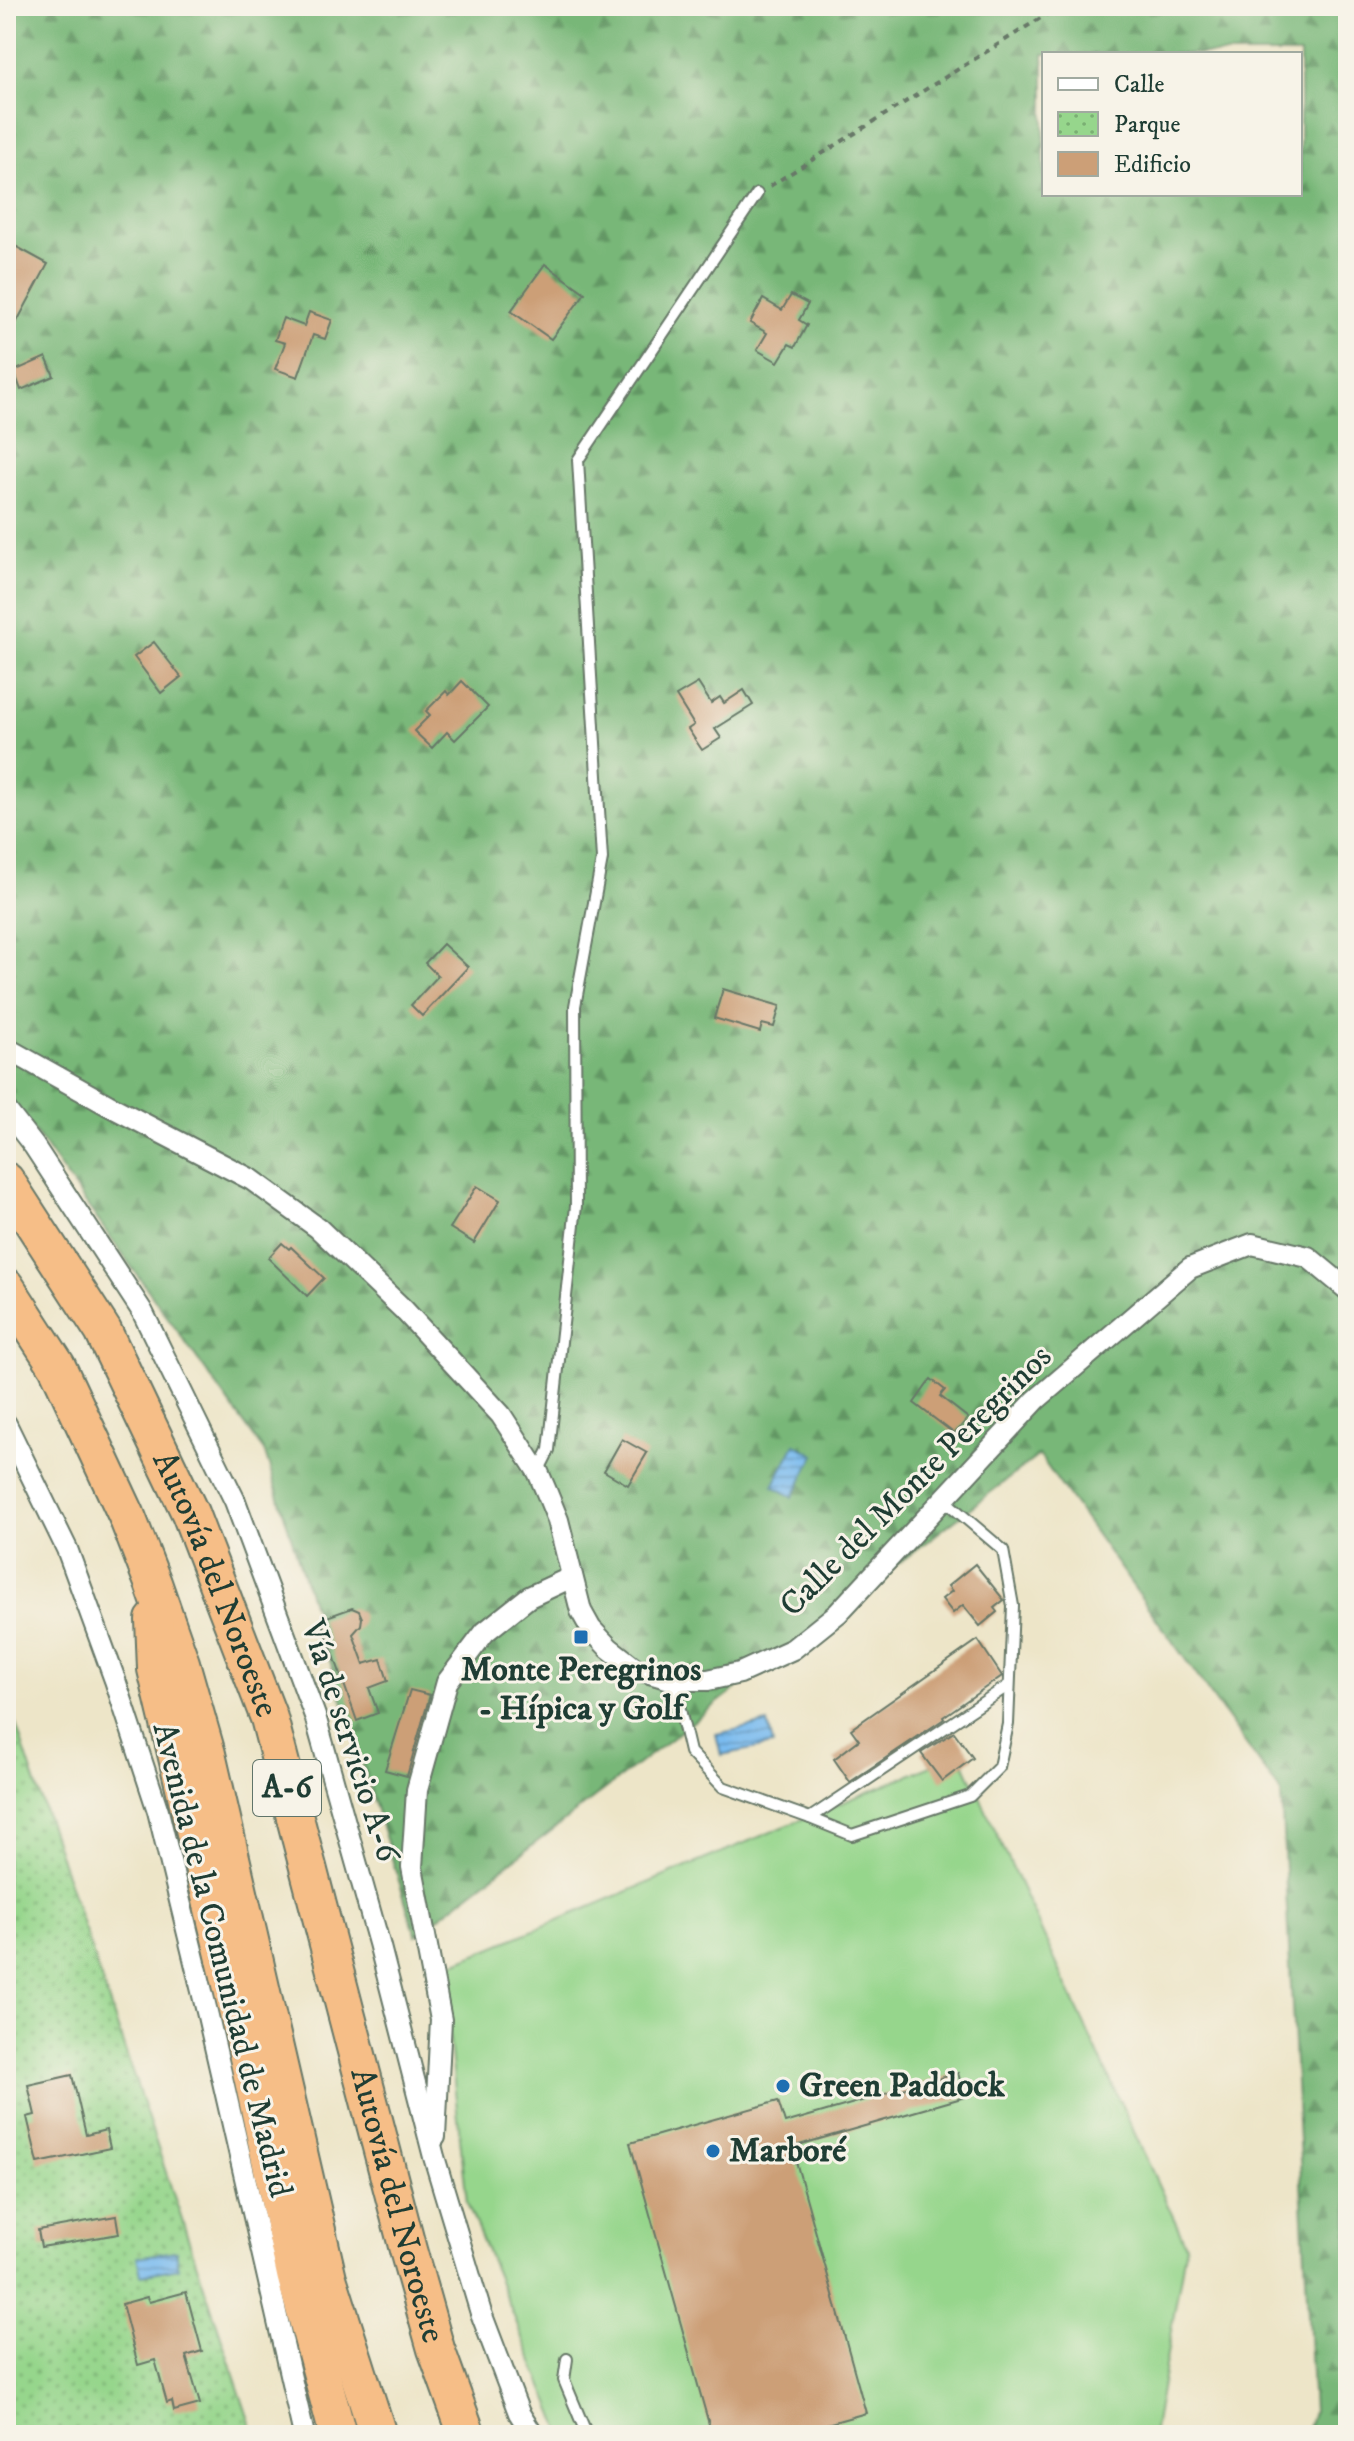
<svg xmlns="http://www.w3.org/2000/svg" width="1354" height="2441" viewBox="0 0 1354 2441" font-family="'IM FELL DW Pica',serif">
	<style>
		.forest { fill: url(#forest-firs); stroke: #4c7a56; stroke-width: 2; fill-rule: evenodd }
		.park { fill: url(#park-dots); stroke: #5a8a60; stroke-width: 2 }
		.pitch { fill: #96d68c; stroke: #5a8a60; stroke-width: 2 }
		.water { fill: url(#water-rules); stroke: #4c7c92; stroke-width: 2 }
		.building { fill: #cc9f77 }
		.lines { fill: none; stroke-linecap: round; stroke-linejoin: round }
		.lane-casing { stroke: #677868; stroke-width: 14 }
		.street-casing { stroke: #677868; stroke-width: 24 }
		.highway-casing { stroke: #677868; stroke-width: 40 }
		.path { stroke: #677868; stroke-width: 4; stroke-dasharray: 6 6; stroke-linecap: butt }
		.lane { stroke: #fff; stroke-width: 10 }
		.street { stroke: #fff; stroke-width: 20 }
		.highway { stroke: #f6be87; stroke-width: 36 }
		.poi-dot { fill: #1f6fb2; stroke: #f7f3e8; stroke-width: 3 }
		.labels { text-anchor: middle; dominant-baseline: central; stroke-width: 6; stroke-linejoin: round; paint-order: stroke }
		.shield { fill: #f7f3e8; stroke: #60746a; stroke-width: 2 }
		.shield-label { font-size: 32px; font-weight: bold; fill: #1f3d34 }
		.street-label { font-size: 34px; fill: #1f3d34; stroke: #f7f3e8 }
		.poi-label { font-size: 34px; font-weight: bold; fill: #1f3d34; stroke: #f7f3e8; text-anchor: start }
	</style>
	<defs>
		<pattern id="forest-firs" width="22" height="20" patternUnits="userSpaceOnUse" patternTransform="scale(2)"><rect width="22" height="20" fill="#78b778"/><path d="M5 1l3.5 6h-7zM16 11l3.5 6h-7z" fill="#629663"/></pattern>
		<pattern id="park-dots" width="8" height="8" patternUnits="userSpaceOnUse" patternTransform="scale(2)"><rect width="8" height="8" fill="#96d68c"/><path d="M2 2h.1M6 6h.1" fill="none" stroke="#7aaf73" stroke-width="1.8" stroke-linecap="round"/></pattern>
		<pattern id="water-rules" width="6" height="5" patternUnits="userSpaceOnUse" patternTransform="scale(2)"><rect width="6" height="5" fill="#7abbef"/><path d="M0 2.5h6" fill="none" stroke="#6399c2"/></pattern>
	</defs>
	<rect width="100%" height="100%" fill="#f7f3e8"/>
	<filter id="ink" filterUnits="userSpaceOnUse"><feTurbulence type="fractalNoise" baseFrequency=".0125" numOctaves="2"/><feDisplacementMap in="SourceGraphic" scale="16" xChannelSelector="R" yChannelSelector="G"/><feConvolveMatrix kernelMatrix="1 2 1 2 8 2 1 2 1" color-interpolation-filters="sRGB"/></filter>
	<filter id="wash" filterUnits="userSpaceOnUse"><feTurbulence type="fractalNoise" baseFrequency=".006" numOctaves="4" result="noise"/><feDisplacementMap in="SourceGraphic" scale="32" xChannelSelector="R" yChannelSelector="G"/><feGaussianBlur stdDeviation="1.8" result="paint"/><feColorMatrix in="noise" values="0 0 0 0 0 0 0 0 0 0 0 0 0 0 0 0 0 1.4 0 .05"/><feComposite in="paint" operator="in"/></filter>
	<g filter="url(#wash)">
		<rect width="100%" height="100%" fill="#ede5c8"/>
		<!-- forest -->
		<path class="forest" d="M6,6H1348V2435H1306L1313,2412L1281,1793L1039,1455L416,1935L265,1453L6,1092ZM1044,54H1300V194H1044Z"/>
		<!-- park -->
		<polygon class="park" points="6,1695 254,2435 6,2435"/>
		<!-- pitch -->
		<polygon class="pitch" points="960,1754 1186,2245 1153,2435 563,2435 467,2203 442,1968"/>
		<!-- water -->
		<g class="water">
			<polygon points="795,1444 815,1455 793,1497 773,1486"/>
			<polygon points="768,1723 773,1745 721,1755 716,1734"/>
			<polygon points="176,2251 179,2268 141,2275 137,2257"/>
		</g>
		<g id="blocks">
			<!-- building -->
			<g class="building">
				<polygon points="6,241 48,264 6,342"/>
				<polygon points="545,264 585,293 551,339 511,311"/>
				<polygon points="791,295 808,304 799,320 807,325 795,347 789,344 778,362 757,350 767,333 750,323 763,299 782,310"/>
				<polygon points="309,312 332,320 325,339 313,335 298,377 275,369 285,343 275,340 283,318 304,326"/>
				<polygon points="46,357 54,376 21,390 14,371"/>
				<polygon points="154,642 181,677 161,693 134,657"/>
				<polygon points="462,681 488,707 455,740 447,732 432,748 414,731 430,715 426,711 446,691 449,695"/>
				<polygon points="698,683 711,703 720,697 724,703 744,690 753,705 715,729 721,738 702,750 688,729 694,725 676,696"/>
				<polygon points="443,944 468,967 422,1016 411,1005 438,976 425,963"/>
				<polygon points="723,989 780,1006 774,1027 762,1024 760,1032 714,1018"/>
				<polygon points="477,1186 500,1200 474,1243 450,1228"/>
				<polygon points="282,1243 289,1249 291,1247 324,1278 307,1296 268,1258"/>
				<polygon points="931,1379 945,1390 940,1396 968,1418 955,1434 914,1403"/>
				<polygon points="622,1439 647,1453 628,1485 604,1471"/>
				<polygon points="975,1564 1004,1600 994,1608 997,1612 980,1626 963,1605 953,1613 942,1599 952,1591 948,1586"/>
				<polygon points="352,1608 359,1611 362,1618 361,1625 353,1634 364,1664 381,1659 388,1681 369,1688 378,1713 357,1721 321,1619"/>
				<polygon points="978,1640 1002,1676 943,1717 944,1719 850,1782 834,1759 859,1740 851,1729"/>
				<polygon points="410,1690 430,1695 407,1776 385,1770"/>
				<polygon points="954,1732 973,1758 942,1781 921,1753"/>
				<polygon points="958,2073 965,2097 792,2147 866,2413 788,2435 712,2435 630,2143 778,2101 785,2123"/>
				<polygon points="72,2075 86,2135 106,2130 110,2148 38,2163 27,2117 35,2115 28,2085"/>
				<polygon points="116,2216 119,2234 41,2247 38,2230"/>
				<polygon points="186,2292 202,2351 186,2356 200,2404 174,2411 172,2401 167,2403 155,2360 138,2365 122,2304 147,2297 149,2302"/>
			</g>
		</g>
	</g>
	<g filter="url(#ink)">
		<use href="#blocks" fill-opacity="0" stroke="#677868" stroke-width="2"/>
		<g class="lines">
			<!-- lane casing -->
			<g class="lane-casing">
				<g id="lane">
					<polyline points="538,1472 549,1450 576,1206 575,1006 602,859 578,460 757,194"/>
					<polyline points="673,1680 690,1752 723,1787 810,1818 852,1835 970,1796 999,1767 1008,1724 1013,1606 1003,1550 943,1499"/>
					<polyline points="810,1818 1009,1685"/>
					<polyline points="567,2359 564,2380 587,2435"/>
				</g>
			</g>
			<!-- street casing -->
			<g class="street-casing">
				<g id="street">
					<polyline points="6,1048 108,1105 252,1180 318,1228 404,1310 501,1415 538,1472 547,1493 558,1520 581,1611 591,1629 609,1648 636,1669 673,1680 708,1680 740,1673 793,1649 838,1613 1036,1400 1190,1268 1252,1244 1308,1257 1348,1290"/>
					<polyline points="6,1110 34,1146 142,1311 235,1501 315,1716 379,1943 434,2157 481,2313 519,2413 533,2435"/>
					<polyline points="6,1424 67,1549 115,1680 158,1811 208,2016 304,2435"/>
					<polyline points="435,2137 441,2020 412,1867 417,1790 447,1682 485,1632 529,1597 572,1577"/>
				</g>
			</g>
			<!-- highway casing -->
			<g class="highway-casing">
				<g id="highway">
					<path id="s1" d="M6,1181L103,1331L190,1513L269,1718L408,2250L436,2349L467,2435"/>
					<polyline points="6,1287 57,1366 126,1514 153,1583 181,1663 207,1754 328,2278 378,2435"/>
					<polyline points="154,1620 156,1669 244,2039 295,2274 338,2435"/>
				</g>
			</g>
			<!-- path -->
			<polyline class="path" points="770,186 1060,6"/>
			<!-- lane -->
			<use href="#lane" class="lane"/>
			<!-- street -->
			<use href="#street" class="street"/>
			<!-- highway -->
			<use href="#highway" class="highway"/>
		</g>
	</g>
	<!-- markers -->
	<g class="poi-dot">
		<rect x="573" y="1629" width="16" height="16" rx="4"/>
		<circle cx="783" cy="2086" r="8"/>
		<circle cx="713" cy="2151" r="8"/>
	</g>
	<g class="labels">
		<!-- shield labels -->
		<rect class="shield" x="253" y="1760" width="68" height="56" rx="6"/>
		<g class="shield-label">
			<text x="287" y="1788">A-6</text>
		</g>
		<!-- street labels -->
		<g class="street-label">
			<text transform="translate(916 1481) rotate(-45)">Calle del Monte Peregrinos</text>
			<text stroke="none"><textPath href="#s1" startOffset="456">Autovía del Noroeste</textPath></text>
			<text transform="translate(350 1741) rotate(72)">Vía de servicio A-6</text>
			<text transform="translate(222 1960) rotate(76)">Avenida de la Comunidad de Madrid</text>
			<text stroke="none"><textPath href="#s1" startOffset="1104">Autovía del Noroeste</textPath></text>
		</g>
		<!-- poi labels -->
		<g class="poi-label">
			<text x="581" y="1670" text-anchor="middle">Monte Peregrinos<tspan x="581" dy="39">- Hípica y Golf</tspan></text>
			<text x="799" y="2086">Green Paddock</text>
			<text x="729" y="2151">Marboré</text>
		</g>
	</g>
	<!-- margin -->
	<rect width="1354" height="2441" fill="none" stroke="#f7f3e8" stroke-width="32"/>
	<!-- legend -->
	<rect x="1042" y="52" width="260" height="144" fill="#f7f3e8" stroke="#a1aaa0" stroke-width="2"/>
	<rect x="1058" y="78" width="40" height="12" fill="#ffffff" stroke="#a1aaa0" stroke-width="2"/>
	<text x="1114" y="92" font-size="24" fill="#1f3d34">Calle</text>
	<rect x="1058" y="112" width="40" height="24" fill="url(#park-dots)" stroke="#a1aaa0" stroke-width="2"/>
	<text x="1114" y="132" font-size="24" fill="#1f3d34">Parque</text>
	<rect x="1058" y="152" width="40" height="24" fill="#cc9f77" stroke="#a1aaa0" stroke-width="2"/>
	<text x="1114" y="172" font-size="24" fill="#1f3d34">Edificio</text>
</svg>
